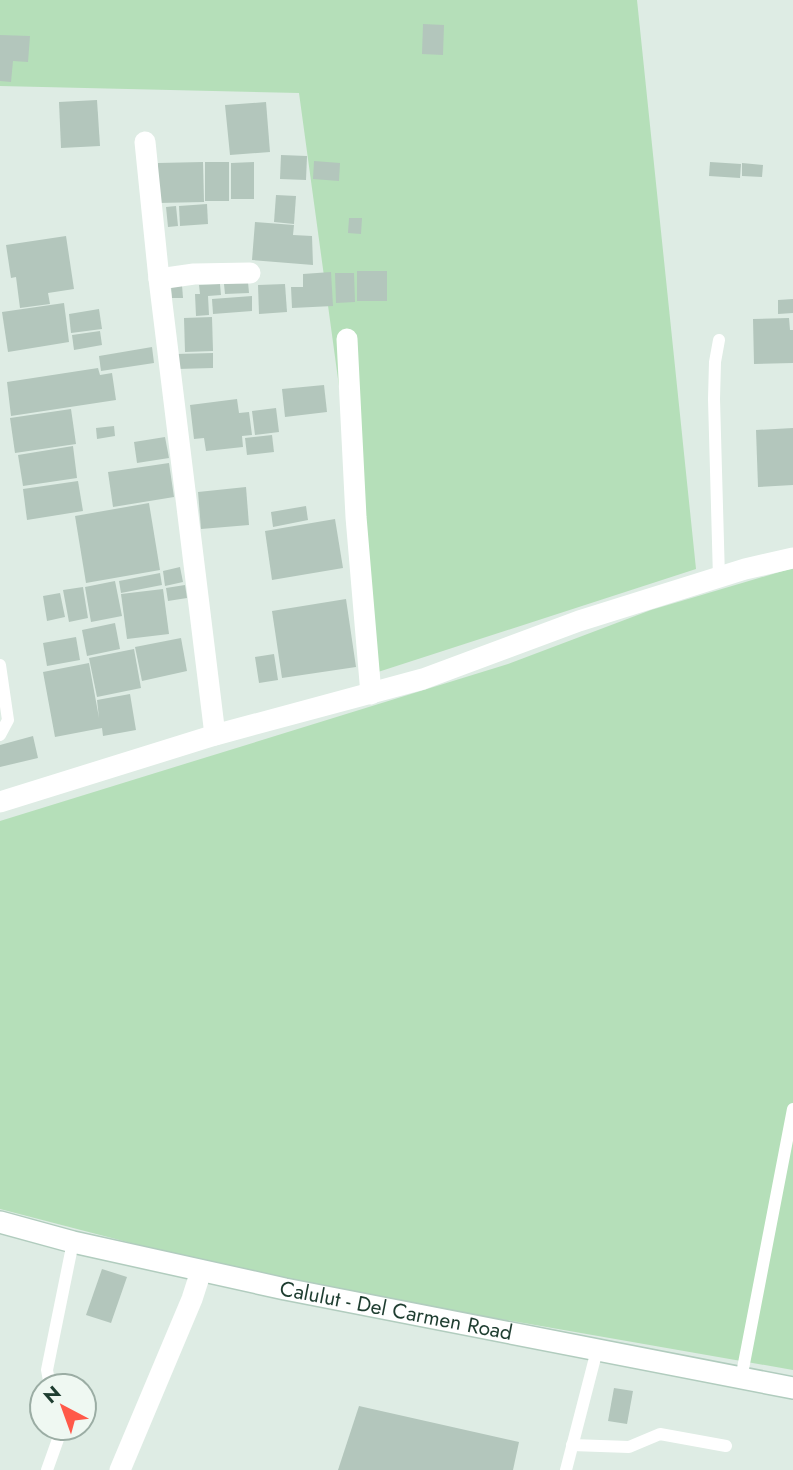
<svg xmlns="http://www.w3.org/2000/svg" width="793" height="1470" viewBox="0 0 793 1470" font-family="Jost,sans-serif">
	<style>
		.green { fill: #b5dfb9 }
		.building { fill: #b3c6bc }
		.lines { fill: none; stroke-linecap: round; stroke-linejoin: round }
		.secondary-casing { stroke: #b1ccbe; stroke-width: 24 }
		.service { stroke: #fff; stroke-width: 12 }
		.minor { stroke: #fff; stroke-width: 21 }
		.tertiary { stroke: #fff; stroke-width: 21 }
		.secondary { stroke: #fff; stroke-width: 21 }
		.labels { text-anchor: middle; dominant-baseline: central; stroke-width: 7; stroke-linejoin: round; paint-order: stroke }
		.street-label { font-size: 21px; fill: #1e3d30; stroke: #eff8f2 }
	</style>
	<rect width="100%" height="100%" fill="#deece4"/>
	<!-- green -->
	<g class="green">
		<polygon points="0,0 637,0 696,569 378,672 299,93 0,86"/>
		<polygon points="793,568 793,1370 374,1297 208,1263 0,1209 0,821 508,664 651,610"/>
	</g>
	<!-- building -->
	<g class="building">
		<polygon points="423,24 444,25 443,55 422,54"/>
		<polygon points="0,35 30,36 28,62 13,61 11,82 0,81"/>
		<polygon points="97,100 100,146 61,148 59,102"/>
		<polygon points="266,102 270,152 230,155 225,105"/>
		<polygon points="281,155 307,156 306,180 280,179"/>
		<polygon points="314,161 340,163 339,181 313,179"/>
		<polygon points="203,162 204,202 158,203 158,163"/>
		<rect x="205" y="162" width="24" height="39"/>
		<polygon points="254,162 254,199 231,199 231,163"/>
		<polygon points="710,162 741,164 740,178 709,176"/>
		<polygon points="742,163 763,165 762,177 742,176"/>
		<polygon points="276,195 296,196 294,224 274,222"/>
		<polygon points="207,204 208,224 180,226 179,206"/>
		<polygon points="176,206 178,226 168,227 166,207"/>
		<polygon points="349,218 362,218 361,234 348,233"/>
		<polygon points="255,222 294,225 293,235 312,236 313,265 252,260"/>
		<polygon points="66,236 74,289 48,293 50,304 20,308 16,277 11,278 6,245"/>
		<rect x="357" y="271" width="30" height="30"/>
		<polygon points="331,272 333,306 292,308 291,287 303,287 303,274"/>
		<polygon points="335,273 354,273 355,302 336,303"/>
		<polygon points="248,282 249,293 225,294 224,284"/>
		<polygon points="220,284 221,295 208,296 209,315 196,316 195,294 200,294 199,285"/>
		<polygon points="285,284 287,312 259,314 258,285"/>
		<polygon points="182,285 183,298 172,298 171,286"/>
		<polygon points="252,296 252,311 213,314 212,299"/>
		<polygon points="793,299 793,313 778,314 778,300"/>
		<polygon points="64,303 69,342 8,352 2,312"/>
		<polygon points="99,309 102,329 71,333 69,314"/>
		<polygon points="212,317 213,351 185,352 184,318"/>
		<polygon points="789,318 790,330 793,330 793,363 754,364 753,319"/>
		<polygon points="100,331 102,345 74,350 72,335"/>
		<polygon points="152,347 154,363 101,371 99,356"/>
		<polygon points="213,353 213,368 177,369 176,354"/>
		<polygon points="98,368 100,375 112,373 116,400 11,416 7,382"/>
		<polygon points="324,385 327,412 285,417 282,389"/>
		<polygon points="237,399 239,413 249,412 252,435 242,436 243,447 206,451 204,438 194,439 190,405"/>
		<polygon points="276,408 279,432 255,435 252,411"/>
		<polygon points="71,409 76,444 15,453 10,418"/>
		<polygon points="114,426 115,436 97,439 96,428"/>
		<polygon points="793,428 793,485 758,487 756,430"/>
		<polygon points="272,435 274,452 247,455 245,438"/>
		<polygon points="165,437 169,458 137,463 134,442"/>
		<polygon points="73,446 77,478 23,486 18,455"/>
		<polygon points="169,463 174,497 113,507 108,472"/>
		<polygon points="78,481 83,511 27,520 23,489"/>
		<polygon points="246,487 249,525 201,529 198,492"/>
		<polygon points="149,503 160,570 86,583 75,516"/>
		<polygon points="306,506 308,520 273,527 271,512"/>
		<polygon points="335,519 343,568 272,580 265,531"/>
		<polygon points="180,567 183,582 165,586 163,571"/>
		<polygon points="160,573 162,585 121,593 119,581"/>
		<polygon points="115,581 122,616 91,622 85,587"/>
		<polygon points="185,585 187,598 168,601 166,588"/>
		<polygon points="83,587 88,618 69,622 63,590"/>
		<polygon points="163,589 169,634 127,639 121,594"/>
		<polygon points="60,593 65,617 47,621 43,596"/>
		<polygon points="346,599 356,667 282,678 272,611"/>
		<polygon points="115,623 120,649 87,656 82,630"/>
		<polygon points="76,637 80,660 47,666 43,643"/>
		<polygon points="181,638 187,671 142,681 135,647"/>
		<polygon points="134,649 141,688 97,697 89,658"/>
		<polygon points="274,654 278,680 259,683 255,657"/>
		<polygon points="89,663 99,718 97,700 130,694 136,730 103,736 102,728 55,737 43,672"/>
		<polygon points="33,736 38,758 0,767 0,745"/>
		<polygon points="102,1269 127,1277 111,1323 86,1315"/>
		<polygon points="614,1388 633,1391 627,1424 608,1421"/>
		<polygon points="359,1406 519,1442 513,1470 338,1470"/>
	</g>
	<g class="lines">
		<!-- secondary casing -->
		<g class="secondary-casing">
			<g id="secondary">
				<path id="s1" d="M0,1222L73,1242L285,1289L793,1388"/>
			</g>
		</g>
		<!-- service -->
		<g class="service">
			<polyline points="719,578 714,399 715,362 719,340"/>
			<polyline points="0,665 8,720 0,735"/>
			<polyline points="741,1379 793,1109"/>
			<polyline points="50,1386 47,1370 73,1242"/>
			<polyline points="572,1445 629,1447 660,1434 726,1446"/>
			<polyline points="47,1470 62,1428"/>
			<polyline points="566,1470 597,1350"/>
		</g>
		<!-- minor -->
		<g class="minor">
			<polyline points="145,142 159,279 215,735"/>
			<polyline points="159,279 194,274 250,273"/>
			<polyline points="347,339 356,517 371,694"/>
			<polyline points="120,1470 192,1299 201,1271"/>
		</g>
		<!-- tertiary -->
		<polyline class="tertiary" points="0,802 215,735 423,679 579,621 745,569 793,558"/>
		<!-- secondary -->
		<use href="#secondary" class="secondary"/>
	</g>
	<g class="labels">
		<!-- street labels -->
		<g class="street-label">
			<text stroke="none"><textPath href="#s1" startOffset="406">Calulut - Del Carmen Road</textPath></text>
		</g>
	</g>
	<!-- north arrow -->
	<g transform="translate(63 1407) rotate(319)"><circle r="33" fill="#eff8f2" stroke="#9bada4" stroke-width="2"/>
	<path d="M0-5L12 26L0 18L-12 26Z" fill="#ff5949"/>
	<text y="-10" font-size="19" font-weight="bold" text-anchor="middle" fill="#1e3d30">N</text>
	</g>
</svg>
